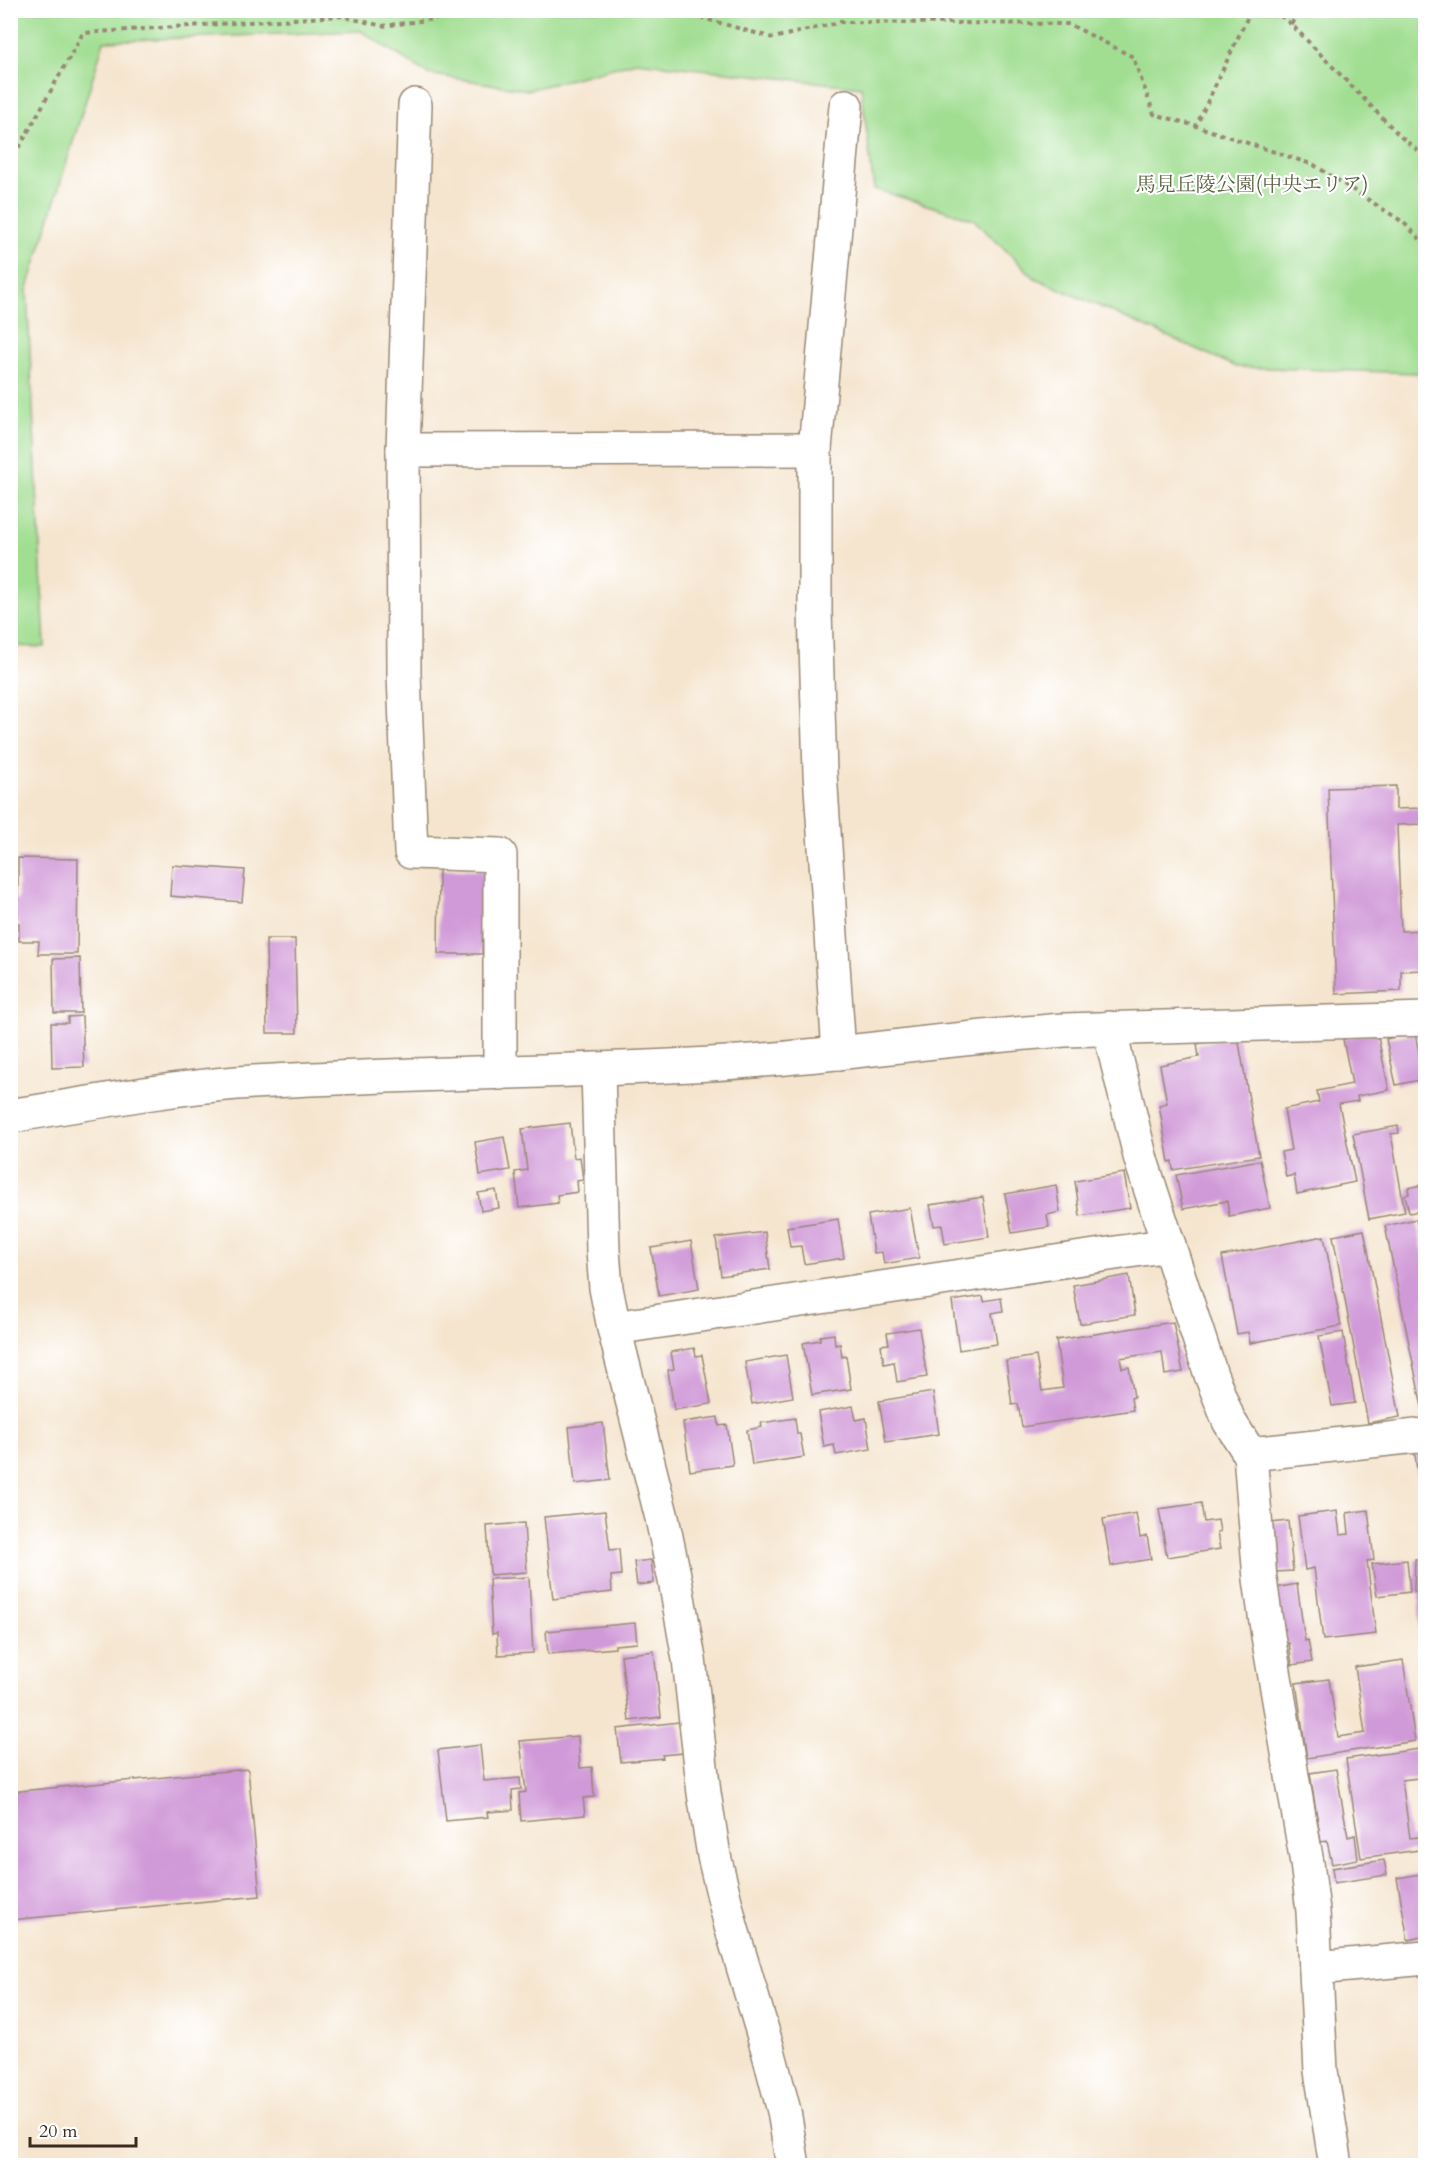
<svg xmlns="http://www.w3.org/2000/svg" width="1436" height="2176" viewBox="0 0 1436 2176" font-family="Cardo,'Noto Serif JP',serif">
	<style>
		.green { fill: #a1de92; stroke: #6e8458; stroke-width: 1.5 }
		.building { fill: #d099d8 }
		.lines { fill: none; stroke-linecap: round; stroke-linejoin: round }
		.minor-casing { stroke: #988876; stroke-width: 36 }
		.path { stroke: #988876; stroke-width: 4; stroke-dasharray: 4.5 4.5; stroke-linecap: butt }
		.minor { stroke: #fff; stroke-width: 33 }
		.labels { text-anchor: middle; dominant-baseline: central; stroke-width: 4.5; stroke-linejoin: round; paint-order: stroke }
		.park-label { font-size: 20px; fill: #5a6041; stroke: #fff }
	</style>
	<rect width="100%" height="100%" fill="#fff"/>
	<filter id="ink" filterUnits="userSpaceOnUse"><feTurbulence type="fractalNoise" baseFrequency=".0167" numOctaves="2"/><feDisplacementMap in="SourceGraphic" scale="12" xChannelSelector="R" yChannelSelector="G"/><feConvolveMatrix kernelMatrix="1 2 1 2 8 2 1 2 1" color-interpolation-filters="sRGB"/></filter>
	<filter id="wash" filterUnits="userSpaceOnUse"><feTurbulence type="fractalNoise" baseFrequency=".008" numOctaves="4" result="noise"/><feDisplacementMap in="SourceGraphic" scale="24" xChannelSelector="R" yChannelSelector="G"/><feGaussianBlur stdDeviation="1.35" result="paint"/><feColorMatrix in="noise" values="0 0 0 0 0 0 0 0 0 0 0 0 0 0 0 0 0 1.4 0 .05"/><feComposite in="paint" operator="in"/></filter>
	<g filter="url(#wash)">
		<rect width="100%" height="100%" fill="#f5e5cf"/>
		<!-- green -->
		<polygon class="green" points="11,10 1425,11 1425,371 1418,373 1237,367 1035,278 973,219 874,189 861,87 636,62 528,90 428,74 361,31 104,41 27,291 45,647 11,646"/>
		<g id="blocks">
			<!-- building -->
			<g class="building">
				<polygon points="1396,786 1396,809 1421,808 1422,824 1397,825 1401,931 1423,930 1424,970 1401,971 1401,991 1336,994 1328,788"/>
				<polygon points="18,858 78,859 77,954 38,954 39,941 19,941 19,923 10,923 10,900 18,900"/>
				<polygon points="172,865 245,870 242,902 170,896"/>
				<polygon points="439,870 484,871 482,954 438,954"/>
				<polygon points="266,939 295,939 297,1033 267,1033"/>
				<polygon points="80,958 81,1013 54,1013 53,959"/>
				<polygon points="82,1016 84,1067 52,1068 51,1023 68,1023 68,1017"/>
				<polygon points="1377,1032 1389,1090 1357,1096 1358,1101 1339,1104 1355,1182 1297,1194 1294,1175 1286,1177 1281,1152 1291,1150 1284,1109 1319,1102 1317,1091 1352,1084 1343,1039"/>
				<polygon points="1415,1033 1424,1079 1396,1085 1386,1039"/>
				<polygon points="1238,1037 1259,1156 1173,1170 1172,1161 1169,1162 1159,1105 1167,1103 1160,1065 1199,1057 1197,1044"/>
				<polygon points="570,1123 574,1158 580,1157 583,1180 577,1181 578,1192 557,1195 558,1203 519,1208 515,1172 527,1170 522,1129"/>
				<polygon points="1398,1126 1399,1133 1391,1134 1405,1212 1369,1219 1353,1134"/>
				<polygon points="504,1137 510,1170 480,1175 475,1142"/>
				<polygon points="1260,1160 1270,1208 1229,1216 1227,1201 1183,1209 1176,1175"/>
				<polygon points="1124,1173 1130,1208 1080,1216 1075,1181"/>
				<polygon points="1426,1184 1426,1210 1409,1213 1405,1195 1409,1194 1408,1188"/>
				<polygon points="1056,1185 1060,1212 1047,1215 1049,1227 1012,1233 1005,1194"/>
				<polygon points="496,1190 499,1208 481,1211 478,1193"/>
				<polygon points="983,1197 989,1237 945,1244 942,1225 934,1226 930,1205"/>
				<polygon points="910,1208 919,1258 884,1264 882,1252 874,1253 868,1215"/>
				<polygon points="838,1219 844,1258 804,1264 801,1246 790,1247 787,1227"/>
				<polygon points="1416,1219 1426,1266 1426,1411 1423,1412 1385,1226"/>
				<polygon points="1364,1230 1400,1417 1368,1423 1333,1236"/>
				<polygon points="765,1232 770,1269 721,1276 716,1238"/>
				<polygon points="1324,1236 1341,1326 1250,1343 1248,1332 1237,1334 1222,1256"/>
				<polygon points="691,1241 699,1289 659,1296 651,1248"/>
				<polygon points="1129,1275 1135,1315 1080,1324 1073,1285"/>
				<polygon points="983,1296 984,1301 1001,1298 1003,1311 992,1313 997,1344 959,1350 952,1301"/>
				<polygon points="1173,1322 1183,1372 1165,1375 1162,1352 1120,1358 1122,1368 1129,1367 1134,1397 1131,1398 1133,1410 1022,1427 1018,1404 1012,1405 1006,1361 1036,1356 1042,1391 1063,1388 1056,1340"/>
				<polygon points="919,1328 927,1377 897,1382 894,1362 884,1364 881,1345 889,1344 887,1333"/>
				<polygon points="1343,1332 1355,1403 1332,1406 1319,1336"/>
				<polygon points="834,1334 835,1345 840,1344 842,1357 846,1356 851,1389 812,1395 803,1343 820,1340 820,1336"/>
				<polygon points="694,1348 696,1356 702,1355 711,1404 674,1410 668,1370 674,1369 671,1352"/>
				<polygon points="786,1355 793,1397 752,1404 745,1362"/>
				<polygon points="933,1392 939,1434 886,1442 879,1401"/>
				<polygon points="853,1406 856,1420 866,1418 871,1449 836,1455 834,1445 824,1447 818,1412"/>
				<polygon points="718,1417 719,1426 727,1425 733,1465 690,1471 683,1422"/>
				<polygon points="795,1418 797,1434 800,1434 804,1457 752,1465 747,1430 762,1427 761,1423"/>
				<polygon points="603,1423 610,1480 575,1484 569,1427"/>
				<polygon points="1426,1445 1426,1500 1421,1501 1414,1447"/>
				<polygon points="1201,1503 1204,1522 1218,1520 1220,1532 1217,1533 1220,1549 1167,1557 1159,1509"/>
				<polygon points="1368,1510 1374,1560 1367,1561 1376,1634 1323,1640 1314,1568 1305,1570 1298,1516 1337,1511 1340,1535 1349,1534 1347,1513"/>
				<polygon points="605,1511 610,1550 619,1549 621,1575 611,1576 612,1592 553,1599 544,1517"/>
				<polygon points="1136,1513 1140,1538 1147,1536 1151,1559 1111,1566 1103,1519"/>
				<polygon points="1288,1521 1293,1571 1275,1572 1271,1523"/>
				<polygon points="524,1523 527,1572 490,1575 487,1526"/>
				<polygon points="1415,1559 1426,1559 1426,1632 1419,1632 1419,1593 1414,1592"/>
				<polygon points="651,1560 654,1583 637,1585 634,1562"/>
				<polygon points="1407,1560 1410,1592 1377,1596 1372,1564"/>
				<polygon points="529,1577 533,1653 498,1655 497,1633 492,1634 489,1579"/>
				<polygon points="1297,1584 1305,1641 1308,1640 1312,1662 1292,1665 1289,1643 1284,1644 1275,1588"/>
				<polygon points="635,1623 637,1643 615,1645 615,1648 548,1654 546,1631"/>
				<polygon points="654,1651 661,1717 629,1721 621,1655"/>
				<polygon points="1426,1656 1426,1682 1424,1682 1420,1657"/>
				<polygon points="1403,1660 1415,1741 1307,1758 1296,1683 1329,1679 1338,1737 1365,1733 1355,1667"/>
				<polygon points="679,1722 683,1753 662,1755 663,1758 621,1762 617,1729"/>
				<polygon points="578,1736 580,1768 592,1767 594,1797 583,1798 585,1815 521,1821 519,1793 526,1792 520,1741"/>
				<polygon points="480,1745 484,1781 520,1778 521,1789 512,1790 513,1810 487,1812 488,1817 446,1821 438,1750"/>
				<polygon points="1426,1748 1426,1777 1402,1780 1410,1838 1425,1836 1426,1849 1361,1858 1346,1759"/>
				<polygon points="248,1769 260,1896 10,1920 10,1792"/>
				<polygon points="1336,1769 1348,1837 1355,1835 1358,1859 1332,1864 1327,1841 1321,1842 1310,1773"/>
				<polygon points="1384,1860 1387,1875 1334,1883 1332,1868"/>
				<polygon points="1426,1873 1426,1936 1408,1940 1397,1878"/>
			</g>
		</g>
	</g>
	<g filter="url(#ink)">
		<use href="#blocks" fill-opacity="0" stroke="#988876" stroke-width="1.5"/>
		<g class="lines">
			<!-- minor casing -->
			<g class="minor-casing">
				<g id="minor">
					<polyline points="415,105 403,450 404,674 411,852 500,855 500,1073"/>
					<polyline points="403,450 815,449"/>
					<polyline points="1109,1028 1141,1160 1211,1375 1229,1421 1250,1454 1260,1579 1268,1636 1307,1863 1313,1911 1321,2071 1336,2166"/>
					<polyline points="839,1053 820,773 815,611 815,449 846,106"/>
					<polyline points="598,1070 603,1251 606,1288 614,1328 662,1518 675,1580 689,1659 704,1793 714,1856 731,1926 768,2050 784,2111 793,2166"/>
					<path d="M10,1116C86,1104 161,1089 237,1083C394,1073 552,1073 710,1064C829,1057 946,1038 1065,1030L1426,1019"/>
					<polyline points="614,1328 1169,1245"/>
					<polyline points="1250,1454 1426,1435"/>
					<polyline points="1316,1968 1426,1958"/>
				</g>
			</g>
			<!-- path -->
			<g class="path">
				<polyline points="674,10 773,38 841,22 1069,24 1133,57 1154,114 1196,126"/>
				<polyline points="841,10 841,22"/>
				<polyline points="1251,10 1196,126 1314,165 1403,222 1426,245"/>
				<polyline points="1273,10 1291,24 1401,137 1426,157"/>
				<polyline points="1291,24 1301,10"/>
				<polyline points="10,52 15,38 11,10"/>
				<polyline points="10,141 20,146 83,33 340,16 383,26 501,10"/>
			</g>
			<!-- minor -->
			<use href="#minor" class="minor"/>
		</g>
	</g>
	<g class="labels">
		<!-- park labels -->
		<g class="park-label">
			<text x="1252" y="184">馬見丘陵公園(中央エリア)</text>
		</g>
	</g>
	<!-- margin -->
	<rect width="1436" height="2176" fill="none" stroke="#fff" stroke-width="36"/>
	<!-- scale -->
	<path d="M30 2137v9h106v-9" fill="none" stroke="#3b2a1e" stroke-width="3"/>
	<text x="39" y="2137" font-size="18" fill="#3b2a1e" stroke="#ffffff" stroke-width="4.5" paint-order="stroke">20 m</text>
</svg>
